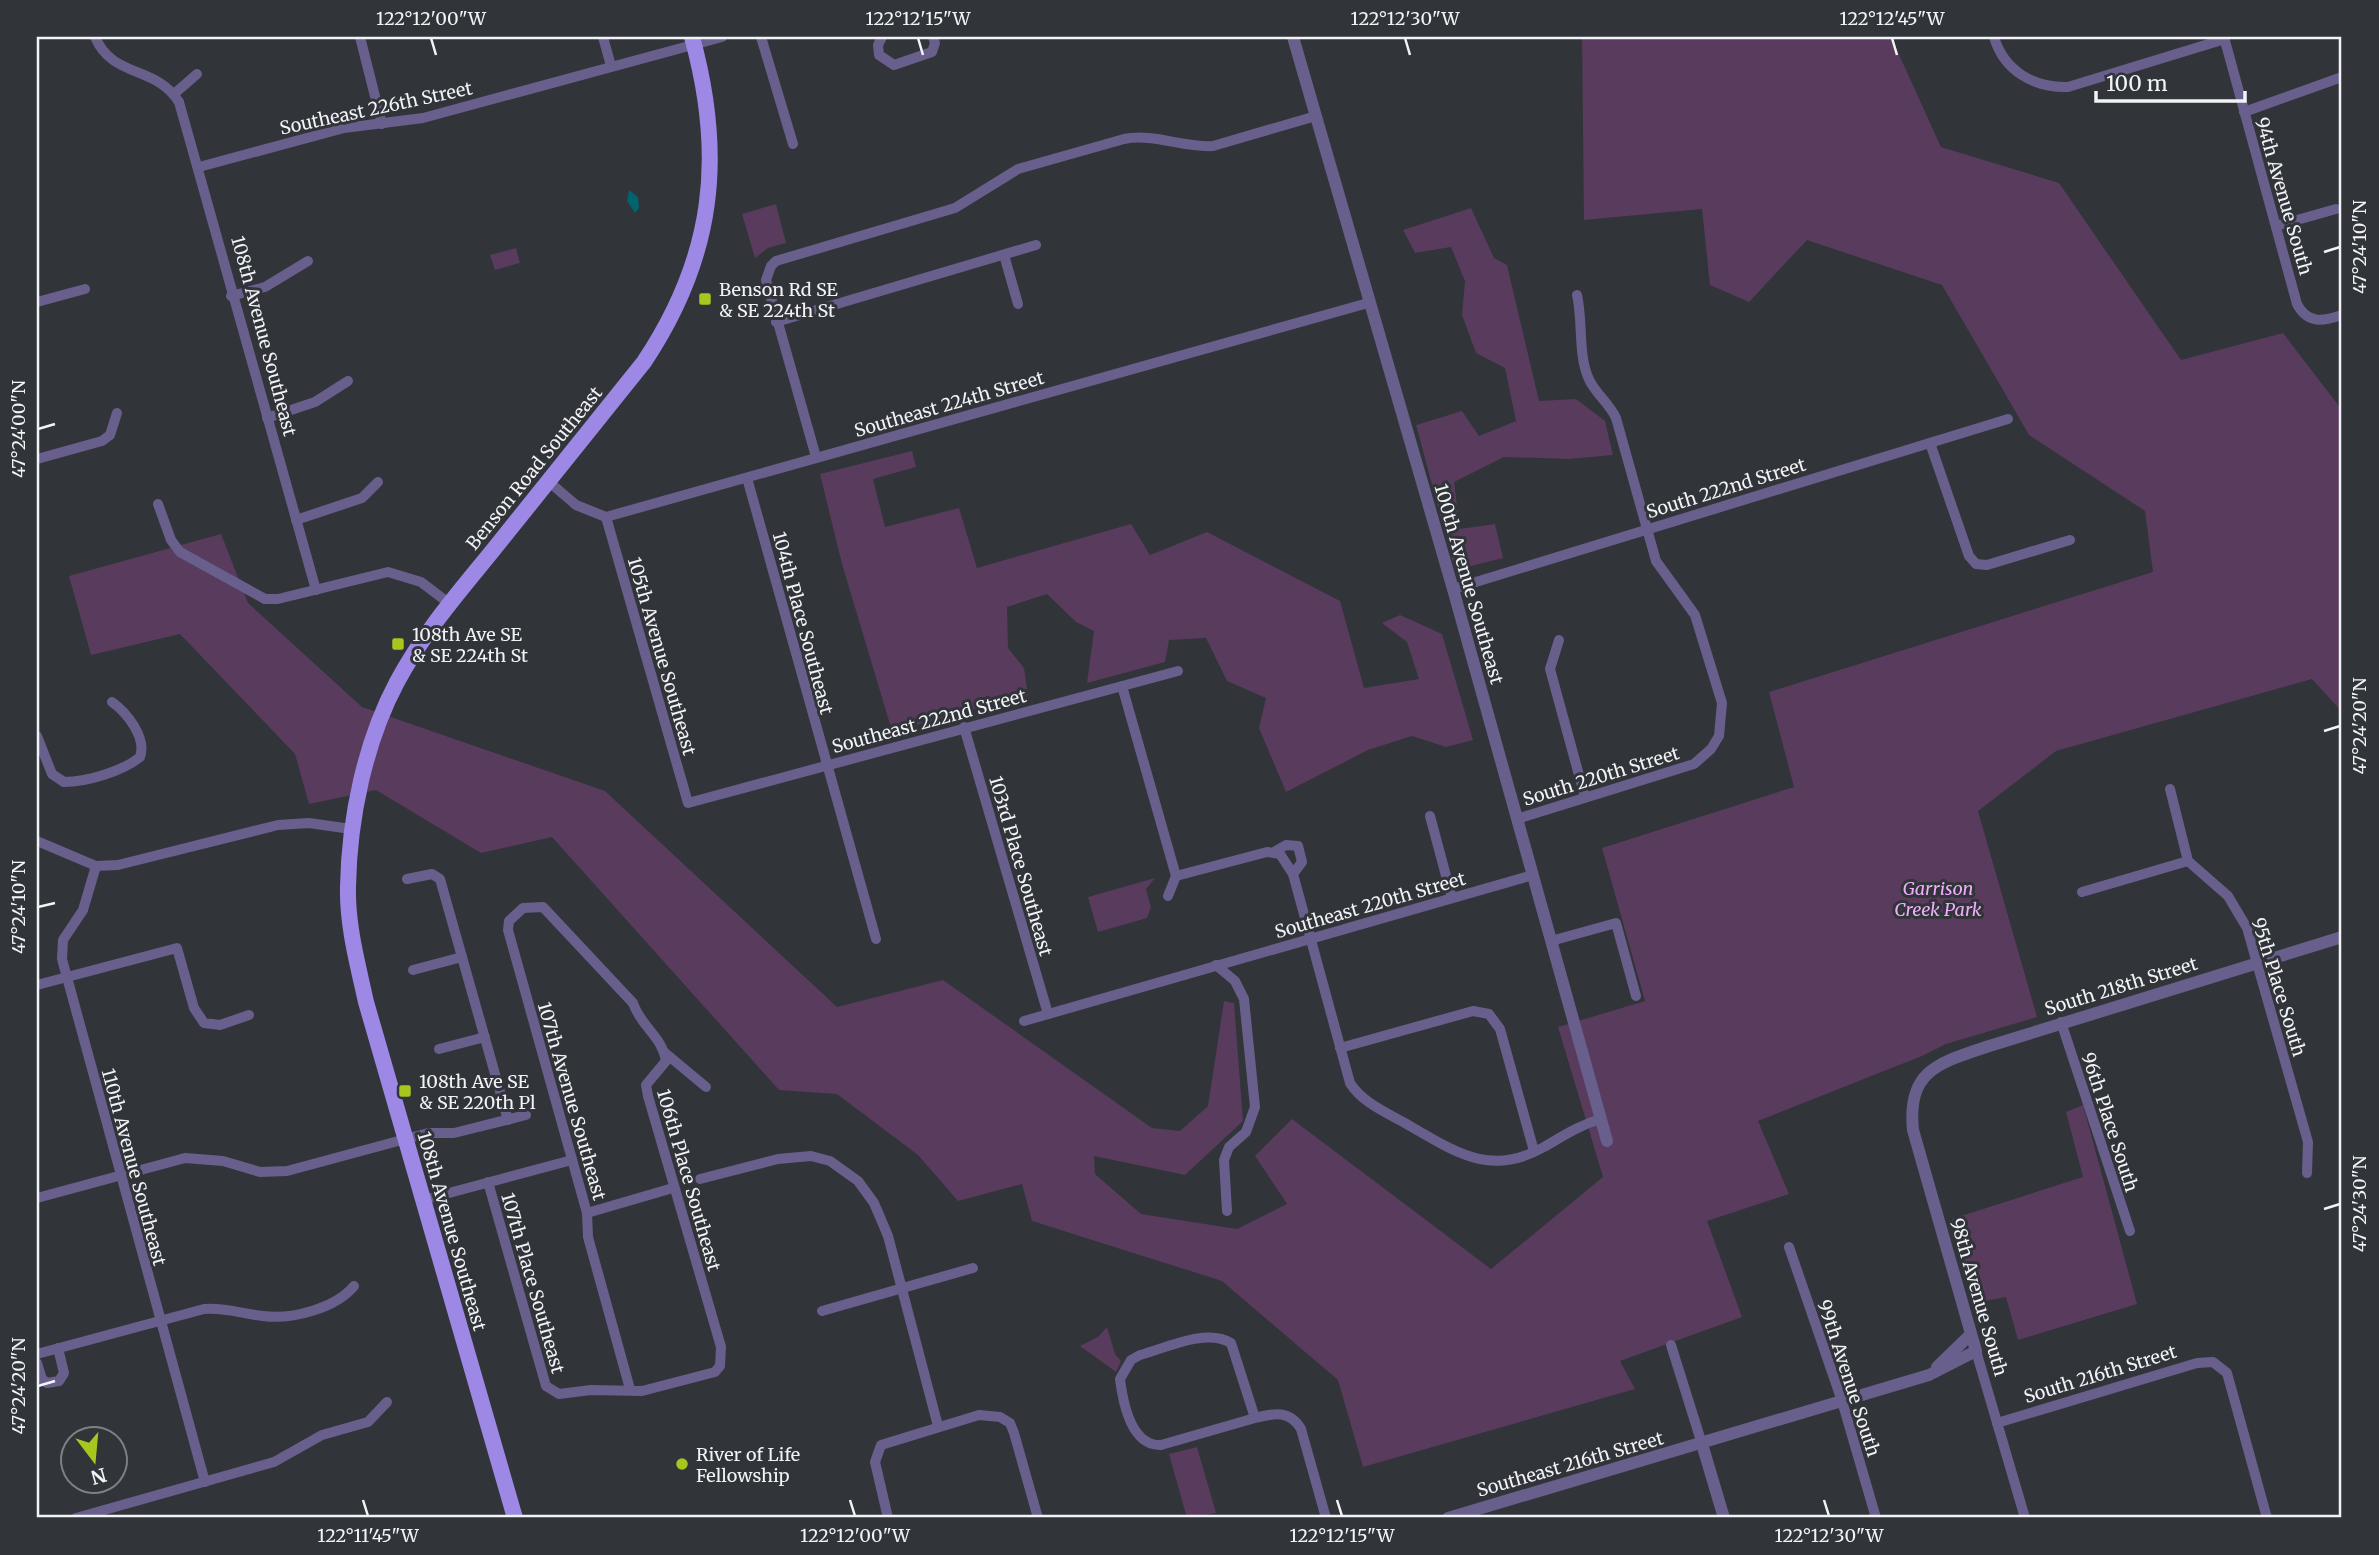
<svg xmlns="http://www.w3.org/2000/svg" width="2379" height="1555" viewBox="0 0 2379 1555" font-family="Merriweather,serif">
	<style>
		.green { fill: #583b5d }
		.water { fill: #00636d }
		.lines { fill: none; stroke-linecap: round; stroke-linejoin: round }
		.minor { stroke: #685f8d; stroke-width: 10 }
		.tertiary { stroke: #685f8d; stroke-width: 12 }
		.primary { stroke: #9d88e5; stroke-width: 16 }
		.ticks { fill: none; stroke: #f1f3f6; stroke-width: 2.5 }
		.poi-dot { fill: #a8c71e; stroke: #313439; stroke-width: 2.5 }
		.labels { text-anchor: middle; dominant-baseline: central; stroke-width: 6; stroke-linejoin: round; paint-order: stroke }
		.street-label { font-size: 18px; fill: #f1f3f6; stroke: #313439 }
		.poi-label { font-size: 18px; fill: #f1f3f6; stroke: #313439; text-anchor: start }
		.park-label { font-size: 18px; font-style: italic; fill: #f0adfc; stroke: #313439 }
		.neatline { fill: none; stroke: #f1f3f6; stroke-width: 2.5 }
		.ticks-label { font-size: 18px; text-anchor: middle; fill: #f1f3f6 }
	</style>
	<rect width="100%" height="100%" fill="#313439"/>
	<!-- green -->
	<g class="green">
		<polygon points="1582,37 1891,37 1941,147 2059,183 2181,360 2283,333 2342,410 2342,712 2312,679 2056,751 1978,811 2037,1017 1946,1044 1922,1056 1758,1121 1789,1194 1707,1221 1742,1317 1620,1361 1635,1389 1363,1467 1338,1380 1222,1281 1032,1221 1022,1184 958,1201 918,1155 837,1094 779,1090 552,837 481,853 376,790 309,804 295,754 180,634 91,655 69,576 221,534 248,603 362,707 605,791 837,1007 943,980 1152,1128 1180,1131 1208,1106 1224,1001 1234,1003 1243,1121 1185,1175 1094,1156 1095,1174 1141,1214 1237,1229 1287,1204 1255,1156 1292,1119 1491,1269 1603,1177 1558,1027 1645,1001 1602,848 1794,787 1769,692 2153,572 2145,511 2029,435 1942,285 1807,240 1749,302 1710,285 1702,209 1584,220"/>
		<polygon points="776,204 786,243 768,248 755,258 742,214"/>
		<polygon points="1471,208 1494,258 1507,265 1539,401 1576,399 1605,421 1613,455 1569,459 1504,457 1454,482 1460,529 1495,524 1503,558 1455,570 1416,425 1462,411 1479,436 1516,421 1505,368 1476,353 1462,315 1465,281 1451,247 1415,253 1403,230"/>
		<polygon points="516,248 520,263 495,270 490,255"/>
		<polygon points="912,451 916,467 873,479 885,527 959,508 977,568 1131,524 1150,555 1207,532 1340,601 1364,688 1419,679 1407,642 1382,623 1400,615 1442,634 1473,740 1446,747 1412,736 1368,750 1286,792 1259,728 1266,698 1227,681 1206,638 1169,640 1165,662 1087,683 1094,631 1076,622 1047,594 1007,607 1008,648 1024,668 1028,696 892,731 842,564 820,474"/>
		<polygon points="1155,878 1146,889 1151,907 1147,918 1098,932 1088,897"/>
		<polygon points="2083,1105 2137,1304 2018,1340 2006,1297 1975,1303 1952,1219 2083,1177 2066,1112"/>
		<polygon points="1107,1327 1115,1354 1121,1361 1116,1372 1080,1346 1098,1337"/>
		<polygon points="1197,1447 1216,1513 1187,1518 1169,1454"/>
	</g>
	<!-- water -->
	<polygon class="water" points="629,190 638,197 639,208 635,213 627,201"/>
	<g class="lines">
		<!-- minor -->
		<g class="minor">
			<path d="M95,37C113,79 156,65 179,102L316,590"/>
			<polyline points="360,37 382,124"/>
			<polyline points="603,37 611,66"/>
			<polyline points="761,37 793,144"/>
			<polyline points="882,37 878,45 879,55 894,65 932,52 935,43 933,37"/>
			<path d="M1994,37C2004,71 2034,88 2068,87L2225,39"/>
			<path d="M2224,37L2297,304C2308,325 2324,321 2342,315"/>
			<polyline points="174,94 197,74"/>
			<polyline points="2244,112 2342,77"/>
			<polyline points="199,167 344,128 423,118 722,37"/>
			<polyline points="2276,226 2336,209"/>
			<polyline points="1004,255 1018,304"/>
			<polyline points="231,296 265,287 308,261"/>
			<polyline points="37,302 85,289"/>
			<polyline points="776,322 1036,245"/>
			<polyline points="267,418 315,402 348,381"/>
			<polyline points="1930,443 1969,556 1976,564 1987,565 2070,540"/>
			<path d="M816,457L766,280L771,266L776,261L955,208L1018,169L1124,139C1153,133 1184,148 1213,146L1316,116"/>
			<polyline points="37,459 102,441 110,435 117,413"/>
			<polyline points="747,478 876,939"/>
			<polyline points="548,481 576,505 606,517 1368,303"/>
			<polyline points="158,504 171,540 180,552 265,599 278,599 388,572 421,582 450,604"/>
			<polyline points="606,517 688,803 1178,671"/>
			<polyline points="296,520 362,498 378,482"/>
			<polyline points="1453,589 2008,419"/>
			<polyline points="1559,640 1550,669 1585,797"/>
			<polyline points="1122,686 1176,876"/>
			<polyline points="964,727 1048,1014"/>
			<path d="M37,736L52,774L64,782C87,782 123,771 140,757C147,737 126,712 112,702"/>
			<polyline points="2170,789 2188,861 2228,896 2247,928 2308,1142 2307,1173"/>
			<polyline points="1430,816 1452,898"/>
			<path d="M1517,819L1694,764L1711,749L1719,736L1722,703L1695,615L1656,561L1616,418C1609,402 1594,393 1588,377C1578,353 1583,321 1577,295"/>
			<polyline points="37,841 96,866 118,865 278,825 309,823 351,829"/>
			<polyline points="1274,852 1286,845 1298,846 1302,862 1293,874"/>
			<polyline points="96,866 83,910 63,940 62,959 205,1482"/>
			<polyline points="407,879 432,874 440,879 508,1120"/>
			<polyline points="2082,892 2188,861"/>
			<path d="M1168,896L1176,876L1267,852L1280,854L1293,874L1350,1083C1363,1104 1390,1114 1410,1126C1457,1153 1491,1177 1544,1147C1563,1136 1579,1125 1601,1119"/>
			<polyline points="1551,941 1616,923 1636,996"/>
			<polyline points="1216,965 1235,981 1244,999 1255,1107 1246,1132 1229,1147 1224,1160 1227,1211"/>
			<polyline points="413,970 462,957"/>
			<polyline points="37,985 177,948 194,1008 204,1023 220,1025 249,1015"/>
			<polyline points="1024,1021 1533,875"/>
			<polyline points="2061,1022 2130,1231"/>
			<polyline points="1340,1048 1473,1011 1489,1014 1500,1029 1534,1151"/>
			<polyline points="439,1049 485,1037"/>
			<polyline points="664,1052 706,1087"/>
			<polyline points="700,1179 778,1159 811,1156 830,1161 858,1181 874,1203 888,1236 938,1426"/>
			<path d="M488,1182L546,1386L559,1394L591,1390L642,1391L715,1372L720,1366L721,1347L648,1096L646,1085L666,1061C662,1036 641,1027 633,1003L543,907L523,908L509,921L508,930L587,1213L588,1237L630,1389"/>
			<polyline points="37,1198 185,1158 223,1161 260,1172 287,1171 428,1133 454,1133 526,1115"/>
			<polyline points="423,1200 572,1160"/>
			<polyline points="587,1213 673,1188"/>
			<polyline points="1789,1247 1842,1401 1876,1518"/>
			<polyline points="822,1311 973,1268"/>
			<polyline points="1671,1345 1702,1444"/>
			<polyline points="1976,1351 2025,1518"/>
			<path d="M37,1354L204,1309C225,1307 243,1314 263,1316C292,1320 336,1308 354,1286"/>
			<polyline points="37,1363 42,1379 47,1383 59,1381 64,1373 58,1348"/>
			<path d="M1255,1418L1161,1445C1131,1446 1123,1403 1120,1379L1131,1360L1140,1355C1166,1348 1206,1328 1231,1343L1255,1418C1274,1413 1290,1410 1301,1429L1326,1518"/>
			<polyline points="1997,1423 2197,1363 2213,1362 2227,1373 2267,1518"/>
			<polyline points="76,1518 274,1462 322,1435 368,1422 387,1402"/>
			<polyline points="888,1518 875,1462 881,1445 979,1415 1000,1417 1010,1423 1014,1433 1038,1518"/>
		</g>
		<!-- tertiary -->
		<g class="tertiary">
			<polyline points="1293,37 1453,589 1607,1141"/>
			<polyline points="1937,1367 1971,1334"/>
			<polyline points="1702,1444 1724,1518"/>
			<path d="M1448,1518L1929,1375L1976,1351L1913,1130C1907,1071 1938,1063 1986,1047L2342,937"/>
		</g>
		<!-- primary -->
		<path class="primary" d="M515,1518L366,1002C358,965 347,926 348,887C349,819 365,742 397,682C423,633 460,591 494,549C544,486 594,424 644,362C714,257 725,157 692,37"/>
	</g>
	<!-- ticks -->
	<path class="ticks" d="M431,38L436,55M918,38L923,55M1405,38L1410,55M1892,38L1897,55M2324,252L2340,247M38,429L55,424M2324,731L2340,726M38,907L55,903M2324,1209L2340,1204M38,1386L55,1381M363,1500L368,1516M850,1500L855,1516M1337,1500L1342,1516M1824,1500L1829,1516"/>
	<!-- markers -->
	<g class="poi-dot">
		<rect x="698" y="292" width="14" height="14" rx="3.5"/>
		<rect x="391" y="637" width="14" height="14" rx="3.5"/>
		<rect x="398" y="1084" width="14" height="14" rx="3.5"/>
		<circle cx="682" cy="1464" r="7"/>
	</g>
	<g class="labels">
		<!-- street labels -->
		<g class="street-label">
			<text transform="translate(376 108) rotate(-12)">Southeast 226th Street</text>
			<text transform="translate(2284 196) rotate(74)">94th Avenue South</text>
			<text transform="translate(264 336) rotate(75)">108th Avenue Southeast</text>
			<text transform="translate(949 404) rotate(-16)">Southeast 224th Street</text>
			<text transform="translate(534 468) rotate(-51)">Benson Road Southeast</text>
			<text transform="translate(1726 488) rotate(-17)">South 222nd Street</text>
			<text transform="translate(1469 584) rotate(74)">100th Avenue Southeast</text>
			<text transform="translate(803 623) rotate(75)">104th Place Southeast</text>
			<text transform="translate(662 656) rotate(74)">105th Avenue Southeast</text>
			<text transform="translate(929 721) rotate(-15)">Southeast 222nd Street</text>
			<text transform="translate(1601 776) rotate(-17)">South 220th Street</text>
			<text transform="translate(1021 866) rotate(74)">103rd Place Southeast</text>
			<text transform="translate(1370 905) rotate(-16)">Southeast 220th Street</text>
			<text transform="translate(2121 986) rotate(-17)">South 218th Street</text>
			<text transform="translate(2279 987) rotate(73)">95th Place South</text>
			<text transform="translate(572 1101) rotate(74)">107th Avenue Southeast</text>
			<text transform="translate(2110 1122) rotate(72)">96th Place South</text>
			<text transform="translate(134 1167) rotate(75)">110th Avenue Southeast</text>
			<text transform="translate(689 1180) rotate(74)">106th Place Southeast</text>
			<text transform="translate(452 1231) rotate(74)">108th Avenue Southeast</text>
			<text transform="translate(533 1283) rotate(74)">107th Place Southeast</text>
			<text transform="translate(1979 1297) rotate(74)">98th Avenue South</text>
			<text transform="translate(2100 1374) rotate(-17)">South 216th Street</text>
			<text transform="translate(1849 1378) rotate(72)">99th Avenue South</text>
			<text transform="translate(1570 1464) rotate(-16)">Southeast 216th Street</text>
		</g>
		<!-- poi labels -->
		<g class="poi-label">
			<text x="719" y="289">Benson Rd SE<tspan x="719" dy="21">&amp; SE 224th St</tspan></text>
			<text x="412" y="634">108th Ave SE<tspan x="412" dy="21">&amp; SE 224th St</tspan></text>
			<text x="419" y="1081">108th Ave SE<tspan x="419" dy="21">&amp; SE 220th Pl</tspan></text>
			<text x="696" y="1454">River of Life<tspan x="696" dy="21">Fellowship</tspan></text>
		</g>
		<!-- park labels -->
		<g class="park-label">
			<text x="1938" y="888">Garrison<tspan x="1938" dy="21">Creek Park</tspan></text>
		</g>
	</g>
	<!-- border -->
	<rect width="2379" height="1555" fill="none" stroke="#313439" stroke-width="77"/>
	<!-- north arrow -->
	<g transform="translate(94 1460) rotate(164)"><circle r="33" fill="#313439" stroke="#7e8085" stroke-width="2"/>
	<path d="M0-5L12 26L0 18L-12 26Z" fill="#a8c71e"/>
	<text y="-10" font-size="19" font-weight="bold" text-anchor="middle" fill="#f1f3f6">N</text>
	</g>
	<!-- scale -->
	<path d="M2096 91v10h149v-10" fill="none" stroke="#f1f3f6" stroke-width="3.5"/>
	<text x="2106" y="91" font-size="21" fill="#f1f3f6" stroke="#313439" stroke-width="5" paint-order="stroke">100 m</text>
	<rect x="38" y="38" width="2302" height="1478" class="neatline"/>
	<g class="ticks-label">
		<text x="431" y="25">122°12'00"W</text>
		<text x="918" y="25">122°12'15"W</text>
		<text x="1405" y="25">122°12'30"W</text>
		<text x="1892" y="25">122°12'45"W</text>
		<text transform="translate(2360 247) rotate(-90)" y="6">47°24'10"N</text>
		<text transform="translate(19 429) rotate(-90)" y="6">47°24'00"N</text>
		<text transform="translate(2360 726) rotate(-90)" y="6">47°24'20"N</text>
		<text transform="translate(19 907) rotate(-90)" y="6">47°24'10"N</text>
		<text transform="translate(2360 1204) rotate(-90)" y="6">47°24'30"N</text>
		<text transform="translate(19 1386) rotate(-90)" y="6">47°24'20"N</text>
		<text x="368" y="1542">122°11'45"W</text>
		<text x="855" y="1542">122°12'00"W</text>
		<text x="1342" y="1542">122°12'15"W</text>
		<text x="1829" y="1542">122°12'30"W</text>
	</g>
</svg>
